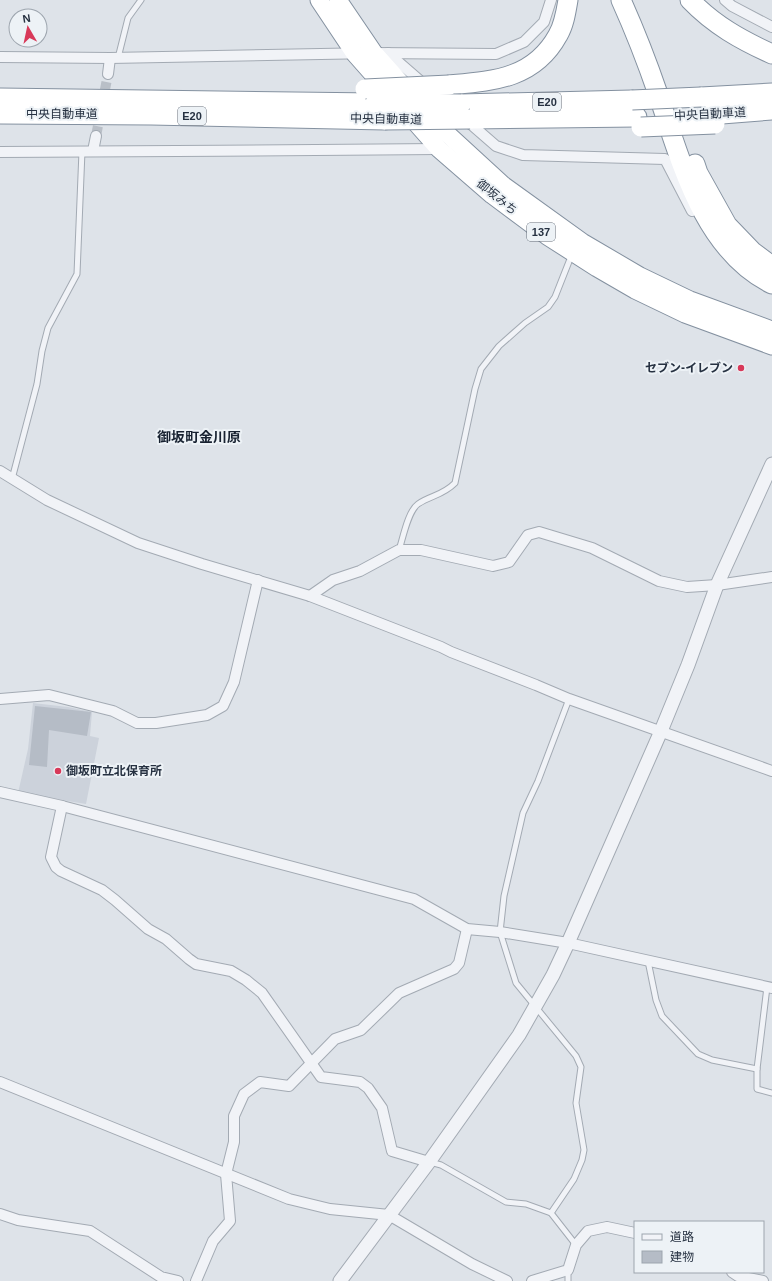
<svg xmlns="http://www.w3.org/2000/svg" width="772" height="1281" viewBox="0 0 772 1281" font-family="Helvetica,'Noto Sans JP',sans-serif">
	<style>
		.built { fill: #ccd2db }
		.building { fill: #b5bcc6 }
		.lines { fill: none; stroke-linecap: round; stroke-linejoin: round }
		.minor-tunnel { stroke: #b9bfc7; stroke-width: 10; stroke-dasharray: 10 5; stroke-linecap: butt }
		.service-casing { stroke: #a3aab3; stroke-width: 7 }
		.minor-casing { stroke: #a3aab3; stroke-width: 12 }
		.tertiary-casing { stroke: #a3aab3; stroke-width: 15 }
		.trunk-casing { stroke: #8491a0; stroke-width: 19 }
		.motorway-casing { stroke: #8491a0; stroke-width: 21 }
		.service { stroke: #f1f3f7; stroke-width: 5 }
		.minor { stroke: #f1f3f7; stroke-width: 10 }
		.tertiary { stroke: #f1f3f7; stroke-width: 13 }
		.trunk { stroke: #fff; stroke-width: 17 }
		.motorway { stroke: #fff; stroke-width: 19 }
		.motorway-bridge-casing { stroke: #8491a0; stroke-width: 21; stroke-linecap: butt }
		.motorway-bridge { stroke: #fff; stroke-width: 19 }
		.poi-dot { fill: #d83959; stroke: #edf2f6; stroke-width: 1.5 }
		.labels { text-anchor: middle; dominant-baseline: central; stroke-width: 4; stroke-linejoin: round; paint-order: stroke }
		.shield { fill: #edf2f6; stroke: #626b77; stroke-width: 1 }
		.shield-label { font-size: 11px; font-weight: bold; fill: #263141 }
		.street-label { font-size: 12px; fill: #263141; stroke: #edf2f6 }
		.poi-label { font-size: 12px; font-weight: bold; fill: #263141; stroke: #edf2f6; text-anchor: end }
		.quarter-label { font-size: 14px; font-weight: bold; fill: #182231; stroke: #edf2f6 }
	</style>
	<rect width="100%" height="100%" fill="#dee3e9"/>
	<!-- built -->
	<polygon class="built" points="33,703 68,707 92,712 90,736 99,738 86,804 18,793 28,749"/>
	<!-- building -->
	<polygon class="building" points="35,706 91,712 87,736 49,730 47,767 29,765"/>
	<g class="lines">
		<!-- minor-tunnel -->
		<polyline class="minor-tunnel" points="96,136 108,74"/>
		<!-- service casing -->
		<g class="service-casing">
			<g id="service">
				<polyline points="118,58 128,18 141,0"/>
				<polyline points="12,479 37,384 42,351 48,328 77,274 82,151"/>
				<path d="M399,550C403,538 408,511 418,504C431,495 442,496 455,483L475,389L481,369L499,346L525,323L548,307L555,297L572,254"/>
				<polyline points="648,961 656,1000 662,1016 698,1054 712,1060 757,1069"/>
				<polyline points="767,987 757,1069 757,1089 772,1093"/>
				<polyline points="430,1162 441,1165 506,1202 526,1204 551,1213 576,1245"/>
				<polyline points="551,1213 574,1179 582,1160 584,1150 576,1103 581,1067 576,1056 516,983 500,932 504,896 523,813 538,781 569,699"/>
				<polyline points="568,1270 568,1281"/>
			</g>
		</g>
		<!-- minor casing -->
		<g class="minor-casing">
			<g id="minor">
				<polyline points="725,0 732,6 772,27"/>
				<polyline points="388,53 426,86"/>
				<polyline points="0,57 110,58 374,53 496,54 524,42 544,22 551,0"/>
				<polyline points="108,74 110,58"/>
				<polyline points="465,119 496,146 523,155 665,159 692,211"/>
				<polyline points="93,151 96,136"/>
				<path d="M0,152C146,151 293,151 439,149"/>
				<polyline points="0,471 47,500 138,543 202,564 310,596 441,647 451,652 536,685 569,699 772,771"/>
				<polyline points="310,596 333,580 360,571 399,550 421,550 493,566 509,562 528,535 539,532 592,548 659,581 687,587 717,585 772,577"/>
				<polyline points="0,699 49,695 113,711 137,723 156,723 207,715 223,706 234,682 258,580"/>
				<polyline points="0,792 62,806 414,899 467,929 500,932 568,943 772,988"/>
				<polyline points="62,806 51,857 56,867 61,871 102,890 115,900 148,929 166,939 189,959 196,964 231,971 246,980 262,993 321,1077 360,1082 368,1088 382,1108 392,1151 429,1162"/>
				<polyline points="0,1082 289,1199 330,1209 389,1215 472,1264 507,1281"/>
				<polyline points="0,1214 18,1220 90,1231 161,1277 178,1281"/>
				<polyline points="732,1272 738,1276 763,1281"/>
				<polyline points="196,1281 213,1241 230,1221 226,1174 234,1142 234,1116 244,1094 260,1082 289,1086 335,1039 361,1030 399,993 454,969 459,963 467,929"/>
				<polyline points="532,1281 568,1270 576,1245 588,1231 607,1227 635,1233"/>
			</g>
		</g>
		<!-- tertiary casing -->
		<g class="tertiary-casing">
			<polyline id="tertiary" points="340,1281 429,1162 519,1035 553,975 568,943 661,731 688,665 717,585 772,464"/>
		</g>
		<!-- trunk casing -->
		<g class="trunk-casing">
			<g id="trunk">
				<polyline points="319,0 355,54 439,149 492,195 547,236 597,268 635,290 685,314 772,346"/>
				<polyline points="338,0 374,53 442,129 503,185 582,242 640,276 690,300 772,330"/>
			</g>
		</g>
		<!-- motorway casing -->
		<g class="motorway-casing">
			<g id="motorway">
				<path d="M621,0C635,31 647,62 658,94C681,161 703,250 772,284"/>
				<path d="M690,0C714,25 741,40 772,54"/>
				<path d="M449,85C493,81 534,79 558,35C564,25 566,12 568,0"/>
				<polyline points="701,97 772,93"/>
				<polyline points="0,98 375,103"/>
				<polyline points="461,104 632,100"/>
				<polyline points="0,114 151,115 385,120"/>
				<polyline points="709,115 772,110"/>
				<polyline points="470,119 637,117"/>
				<polyline points="695,164 698,173 727,225 753,252 772,266"/>
			</g>
		</g>
		<!-- service -->
		<use href="#service" class="service"/>
		<!-- minor -->
		<use href="#minor" class="minor"/>
		<!-- tertiary -->
		<use href="#tertiary" class="tertiary"/>
		<!-- trunk -->
		<use href="#trunk" class="trunk"/>
		<!-- motorway -->
		<use href="#motorway" class="motorway"/>
		<!-- motorway-bridge casing -->
		<g class="motorway-bridge-casing">
			<g id="motorway-bridge">
				<polyline points="365,89 449,85"/>
				<polyline points="632,100 701,97"/>
				<polyline points="375,103 461,104"/>
				<polyline points="385,120 470,119"/>
				<polyline points="641,127 715,124"/>
			</g>
		</g>
		<!-- motorway-bridge -->
		<use href="#motorway-bridge" class="motorway-bridge"/>
	</g>
	<!-- markers -->
	<g class="poi-dot">
		<circle cx="741" cy="368" r="4"/>
		<circle cx="58" cy="771" r="4"/>
	</g>
	<g class="labels">
		<!-- shield labels -->
		<g class="shield">
			<rect x="533" y="93" width="28" height="18" rx="3"/>
			<rect x="178" y="107" width="28" height="18" rx="3"/>
			<rect x="527" y="223" width="28" height="18" rx="3"/>
		</g>
		<g class="shield-label">
			<text x="547" y="102">E20</text>
			<text x="192" y="116">E20</text>
			<text x="541" y="232">137</text>
		</g>
		<!-- street labels -->
		<g class="street-label">
			<text x="62" y="114">中央自動車道</text>
			<text transform="translate(710 114) rotate(-3)">中央自動車道</text>
			<text transform="translate(386 119) rotate(1)">中央自動車道</text>
			<text transform="translate(497 197) rotate(39)">御坂みち</text>
		</g>
		<!-- poi labels -->
		<g class="poi-label">
			<text x="733" y="368">セブン-イレブン</text>
			<text x="66" y="771" text-anchor="start">御坂町立北保育所</text>
		</g>
		<!-- quarter labels -->
		<g class="quarter-label">
			<text x="199" y="437">御坂町金川原</text>
		</g>
	</g>
	<!-- legend -->
	<rect x="634" y="1221" width="130" height="52" fill="#edf2f6" stroke="#9da5ae"/>
	<rect x="642" y="1234" width="20" height="6" fill="#f1f3f7" stroke="#9da5ae"/>
	<text x="670" y="1241" font-size="12" fill="#263141">道路</text>
	<rect x="642" y="1251" width="20" height="12" fill="#b5bcc6" stroke="#9da5ae"/>
	<text x="670" y="1261" font-size="12" fill="#263141">建物</text>
	<!-- north arrow -->
	<g transform="translate(28 28) rotate(351)"><circle r="19" fill="#edf2f6" stroke="#9da5ae"/>
	<path d="M0-3L7 15L0 10L-7 15Z" fill="#d83959"/>
	<text y="-6" font-size="11" font-weight="bold" text-anchor="middle" fill="#263141">N</text>
	</g>
</svg>
